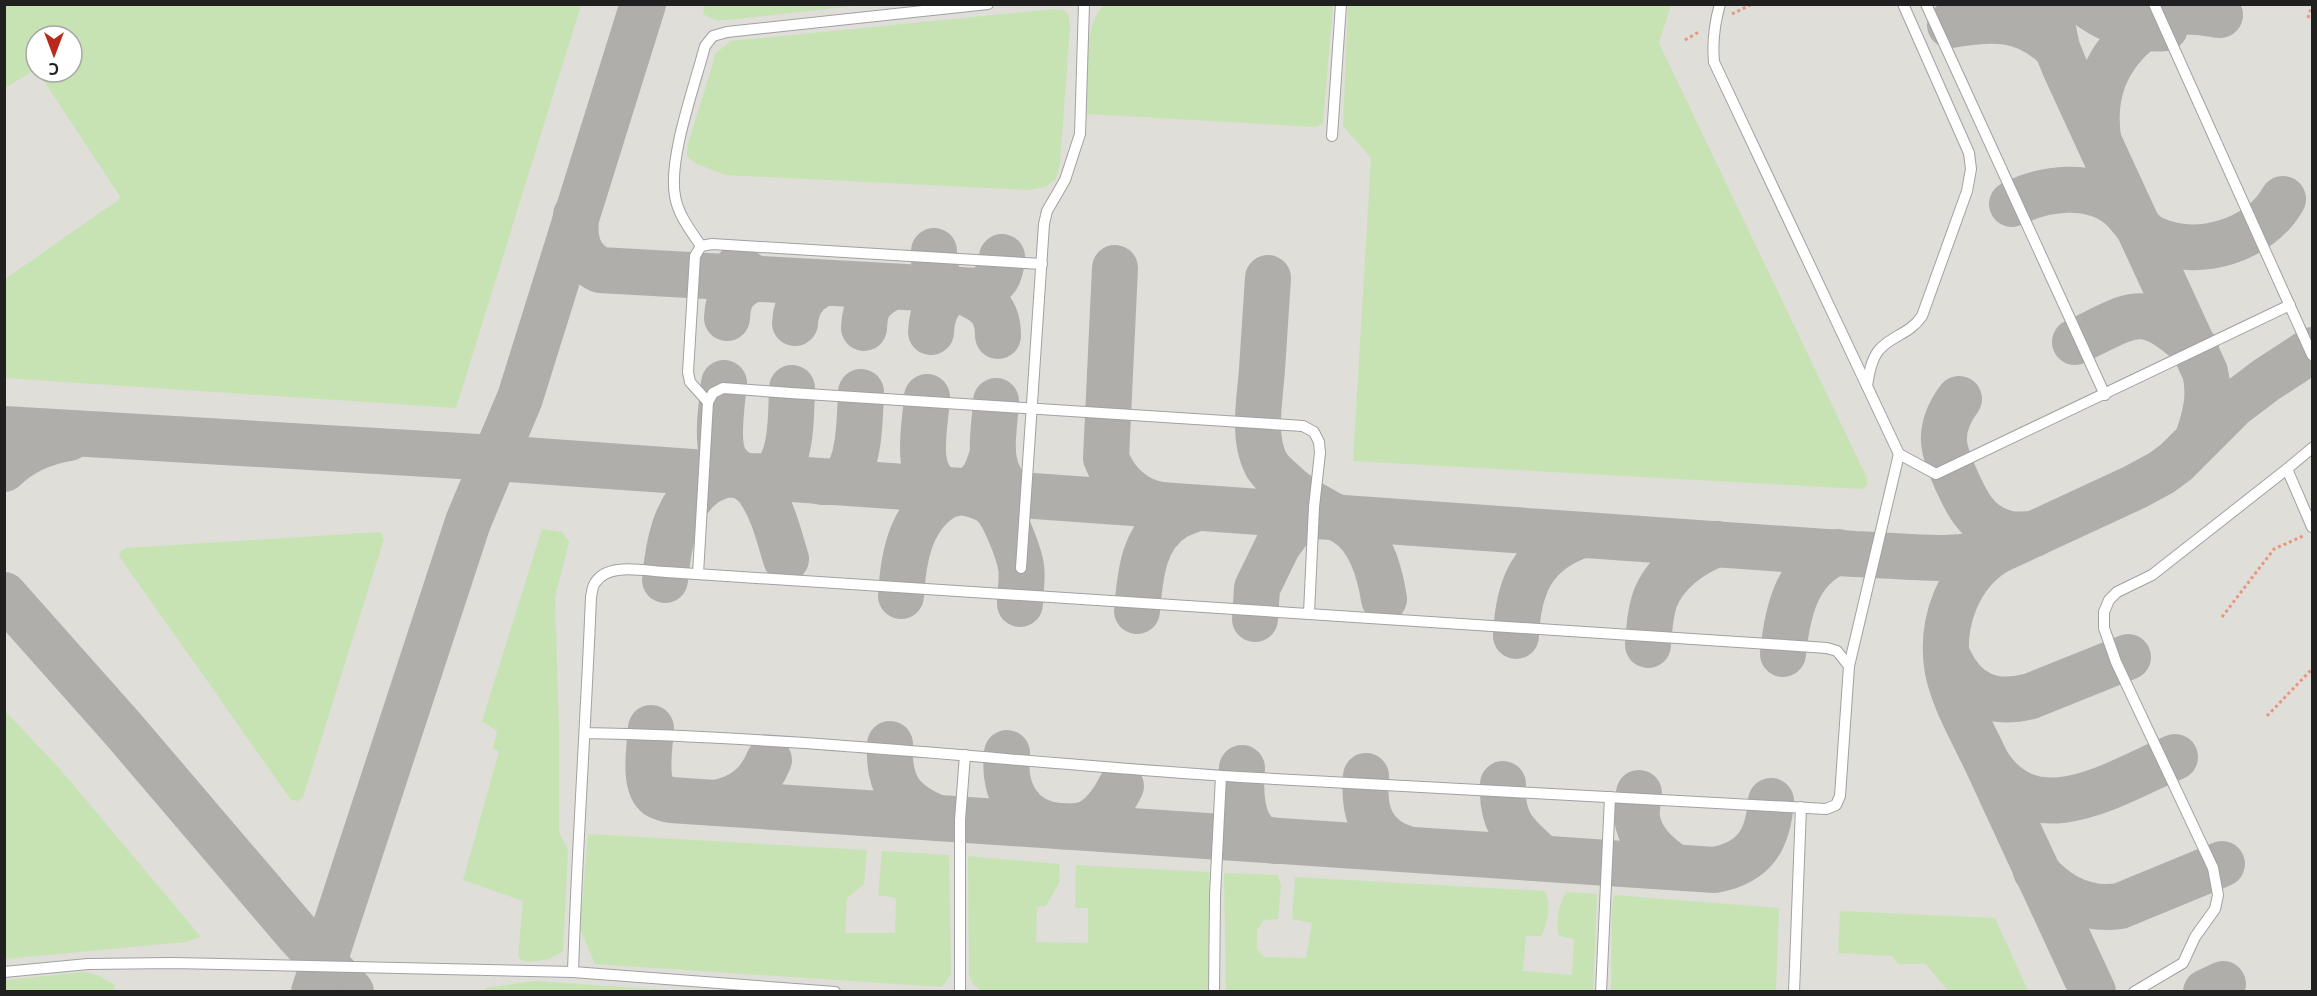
<svg xmlns="http://www.w3.org/2000/svg" width="2317" height="996" viewBox="0 0 2317 996" font-family="Ubuntu,sans-serif">
	<style>
		.airport { fill: #dfded9; fill-rule: evenodd }
		.grass { fill: #c7e3b4 }
		.lines { fill: none; stroke-linecap: round; stroke-linejoin: round }
		.taxiway { stroke: #afaeab; stroke-width: 46 }
		.service-casing { stroke: #a1a1a1; stroke-width: 12 }
		.path { stroke: #e9957f; stroke-width: 3; stroke-dasharray: 3 3; stroke-linecap: butt }
		.service { stroke: #fff; stroke-width: 10 }
	</style>
	<rect width="100%" height="100%" fill="#f0eee8"/>
	<!-- airport -->
	<path class="airport" d="M5,5H2312V991L5,992ZM36,36H72V72H36Z"/>
	<!-- grass -->
	<g class="grass">
		<polygon points="5,4 581,5 456,408 5,378 5,279 121,198 38,72 72,72 72,36 36,36 36,69 5,88"/>
		<polygon points="704,5 704,4 863,5 727,20 715,20 703,14"/>
		<path d="M1104,5H1333L1323,123L1316,127L1087,114C1088,83 1081,27 1104,5Z"/>
		<polygon points="1348,5 1671,5 1659,43 1867,478 1867,485 1862,489 1353,461 1371,158 1343,126"/>
		<polygon points="1053,9 1063,10 1068,14 1070,27 1060,163 1056,179 1045,187 1029,190 725,175 695,163 687,156 688,144 716,53 731,41"/>
		<path d="M542,529L562,532L569,542L555,597L559,728V832L568,850L563,951C550,961 538,962 522,961L518,956L523,901L463,880L499,752L493,748L497,731L482,721Z"/>
		<polygon points="380,532 384,539 303,797 298,801 291,800 119,556 121,551 126,548"/>
		<polygon points="4,710 59,768 201,937 185,942 5,959"/>
		<polygon points="588,834 867,850 864,884 847,898 845,933 895,933 896,898 878,895 882,851 949,855 951,974 942,987 595,964 580,929"/>
		<polygon points="968,856 1059,864 1060,881 1046,906 1037,907 1036,942 1088,943 1088,908 1075,908 1076,865 1209,872 1208,988 1205,992 982,991 973,984 969,975"/>
		<path d="M1224,873L1278,875L1281,886L1278,919L1264,920L1257,930V949L1264,957L1306,958L1312,923L1292,919L1295,877L1545,891C1551,904 1548,924 1541,936H1526L1523,971L1572,975L1574,939L1559,936C1555,922 1559,904 1566,892L1597,894L1593,991H1226Z"/>
		<polygon points="1614,895 1779,908 1776,991 1611,991 1612,908"/>
		<polygon points="1840,911 1995,918 2028,991 1948,991 1926,964 1898,964 1892,956 1838,953"/>
		<polygon points="84,972 97,975 115,985 113,991 5,991 5,980"/>
		<polygon points="534,981 683,991 486,991 486,988"/>
	</g>
	<g class="lines">
		<!-- taxiway -->
		<g class="taxiway">
			<path d="M2048,4L2057,48L2065,68L2205,372C2211,395 2205,417 2198,438"/>
			<path d="M2086,4C2110,22 2136,31 2165,28"/>
			<path d="M1950,25C1992,18 2024,16 2057,48"/>
			<path d="M2098,137C2092,93 2106,58 2140,30C2151,21 2164,14 2178,12C2192,10 2206,13 2220,15"/>
			<path d="M2012,204C2044,188 2091,181 2121,207C2132,217 2140,233 2153,239C2198,259 2259,241 2283,199"/>
			<path d="M576,215C574,239 577,259 600,270L977,291C995,285 1001,276 1002,257"/>
			<path d="M1115,268L1106,458C1115,482 1134,501 1161,505"/>
			<path d="M1268,278C1266,308 1264,339 1262,369C1260,399 1252,437 1266,464C1271,473 1281,480 1288,487C1306,503 1326,511 1346,523C1370,537 1380,573 1384,599"/>
			<path d="M962,291C986,301 998,309 998,336"/>
			<path d="M727,318C728,297 734,287 754,279L738,267"/>
			<path d="M795,323C796,303 807,289 825,283"/>
			<path d="M864,328C865,305 871,298 891,287"/>
			<path d="M931,332C932,313 937,301 953,290C937,281 933,270 934,251"/>
			<path d="M2075,342C2134,314 2142,299 2196,349"/>
			<path d="M724,383C722,403 717,434 722,452C727,473 749,475 759,490C773,510 779,536 786,559"/>
			<path d="M927,397C926,424 911,478 945,490"/>
			<path d="M1959,399C1950,411 1943,426 1944,442C1945,454 1950,466 1955,477C1966,502 1977,526 2006,533C2015,536 2025,534 2034,534"/>
			<path d="M996,401C995,428 986,459 1003,483"/>
			<path d="M4,429L495,458L1854,554C1901,555 1951,564 1997,551L2135,487L2161,473L2176,462L2233,405L2266,380L2312,350"/>
			<path d="M4,469C22,451 44,442 69,438"/>
			<path d="M753,477C759,476 767,477 772,474C793,463 791,409 792,388"/>
			<path d="M822,482C830,482 837,482 845,476C860,463 860,412 861,392"/>
			<path d="M964,492C974,495 986,497 994,505C1005,516 1018,551 1021,566C1023,578 1020,592 1020,604"/>
			<path d="M1997,551C1958,574 1941,622 1947,666C1952,699 1975,736 1989,767C2023,842 2058,917 2093,992"/>
			<path d="M665,580C668,547 674,509 702,486C707,481 716,478 723,475"/>
			<polyline points="4,595 123,729 298,934 351,992"/>
			<path d="M901,596C903,561 909,519 942,498C950,493 955,493 964,492C983,487 988,470 993,453"/>
			<path d="M1137,611C1140,578 1142,537 1175,517C1182,513 1190,511 1197,508"/>
			<polyline points="1255,619 1257,588 1278,545 1289,530 1298,523 1314,516"/>
			<path d="M1516,636C1518,587 1532,552 1582,535"/>
			<path d="M1648,645C1649,630 1650,614 1655,599C1665,573 1692,553 1717,544"/>
			<path d="M1783,654C1787,614 1796,568 1838,552"/>
			<path d="M1949,659C1965,695 1994,706 2031,696L2128,657"/>
			<path d="M651,728C650,744 643,785 657,795C661,798 667,799 671,800L1608,863L1715,870C1755,862 1768,840 1771,801"/>
			<path d="M890,744C888,784 900,803 938,818"/>
			<path d="M1007,753C1003,790 1019,823 1059,826C1071,827 1081,827 1091,822C1105,814 1114,800 1121,786"/>
			<path d="M1989,766C2037,836 2116,782 2175,757"/>
			<path d="M1242,768C1240,789 1240,826 1262,838C1266,840 1272,840 1276,841"/>
			<path d="M1366,776C1363,811 1370,838 1407,849"/>
			<path d="M1503,784C1501,823 1515,834 1542,858"/>
			<path d="M1639,793C1638,801 1636,810 1637,818C1640,840 1658,856 1675,867"/>
			<path d="M715,803C742,798 759,785 769,760"/>
			<path d="M2036,871C2058,897 2086,911 2120,906L2222,864"/>
			<polyline points="314,992 468,522 520,398 643,4"/>
			<polyline points="2206,992 2223,984"/>
		</g>
		<!-- service casing -->
		<g class="service-casing">
			<g id="service">
				<path d="M1720,4C1714,25 1712,41 1714,62L1899,454"/>
				<polyline points="1926,4 2105,395"/>
				<polyline points="2154,4 2312,355"/>
				<polyline points="1332,136 1341,4"/>
				<path d="M701,246C691,231 678,215 675,196C668,158 695,85 705,46L713,36L727,32L988,4"/>
				<path d="M1867,386C1869,374 1871,360 1879,350C1892,335 1910,334 1922,316L1967,191L1971,169L1969,153L1903,4"/>
				<polyline points="708,402 690,382 688,372 695,256 701,246 712,244 1042,264"/>
				<polyline points="2312,448 2287,469 2312,527"/>
				<polyline points="1021,568 1044,224 1047,211 1065,180 1080,134 1084,4"/>
				<polyline points="698,574 708,402 713,393 723,388 791,393 1303,426 1314,432 1319,442 1320,453 1314,507 1309,613"/>
				<polyline points="1849,666 1899,454 1936,474 2290,305"/>
				<polyline points="4,972 88,964 173,963 573,972 835,992"/>
				<path d="M573,972C577,847 586,722 591,597C592,593 592,587 595,583C607,562 645,571 666,572L1784,645L1827,648L1837,651L1849,666L1840,796L1836,805L1826,809C1631,797 1435,789 1240,777C1021,763 804,737 585,733"/>
				<polyline points="960,992 960,820 965,755"/>
				<polyline points="1214,992 1215,895 1221,776"/>
				<polyline points="1601,992 1610,797"/>
				<polyline points="1794,992 1801,807"/>
				<polyline points="2134,992 2183,963 2195,937 2215,909 2218,895 2213,868 2116,662 2104,628 2104,612 2109,600 2117,592 2152,575 2287,469"/>
			</g>
		</g>
		<!-- path -->
		<g class="path">
			<polyline points="1732,14 1752,4"/>
			<polyline points="2308,18 2312,5"/>
			<polyline points="1685,40 1699,32"/>
			<polyline points="2222,617 2274,549 2303,536"/>
			<polyline points="2267,716 2312,669"/>
		</g>
		<!-- service -->
		<use href="#service" class="service"/>
	</g>
	<!-- border -->
	<rect width="2317" height="996" fill="none" stroke="#202020" stroke-width="12"/>
	<!-- north arrow -->
	<g transform="translate(54 54) rotate(180)"><circle r="28" fill="#ffffff" stroke="#a6a6a6" stroke-width="1.5"/>
	<path d="M0-4.5L10 22L0 15L-10 22Z" fill="#b82919"/>
	<text y="-9" font-size="16" font-weight="bold" text-anchor="middle" fill="#202020">С</text>
	</g>
</svg>
